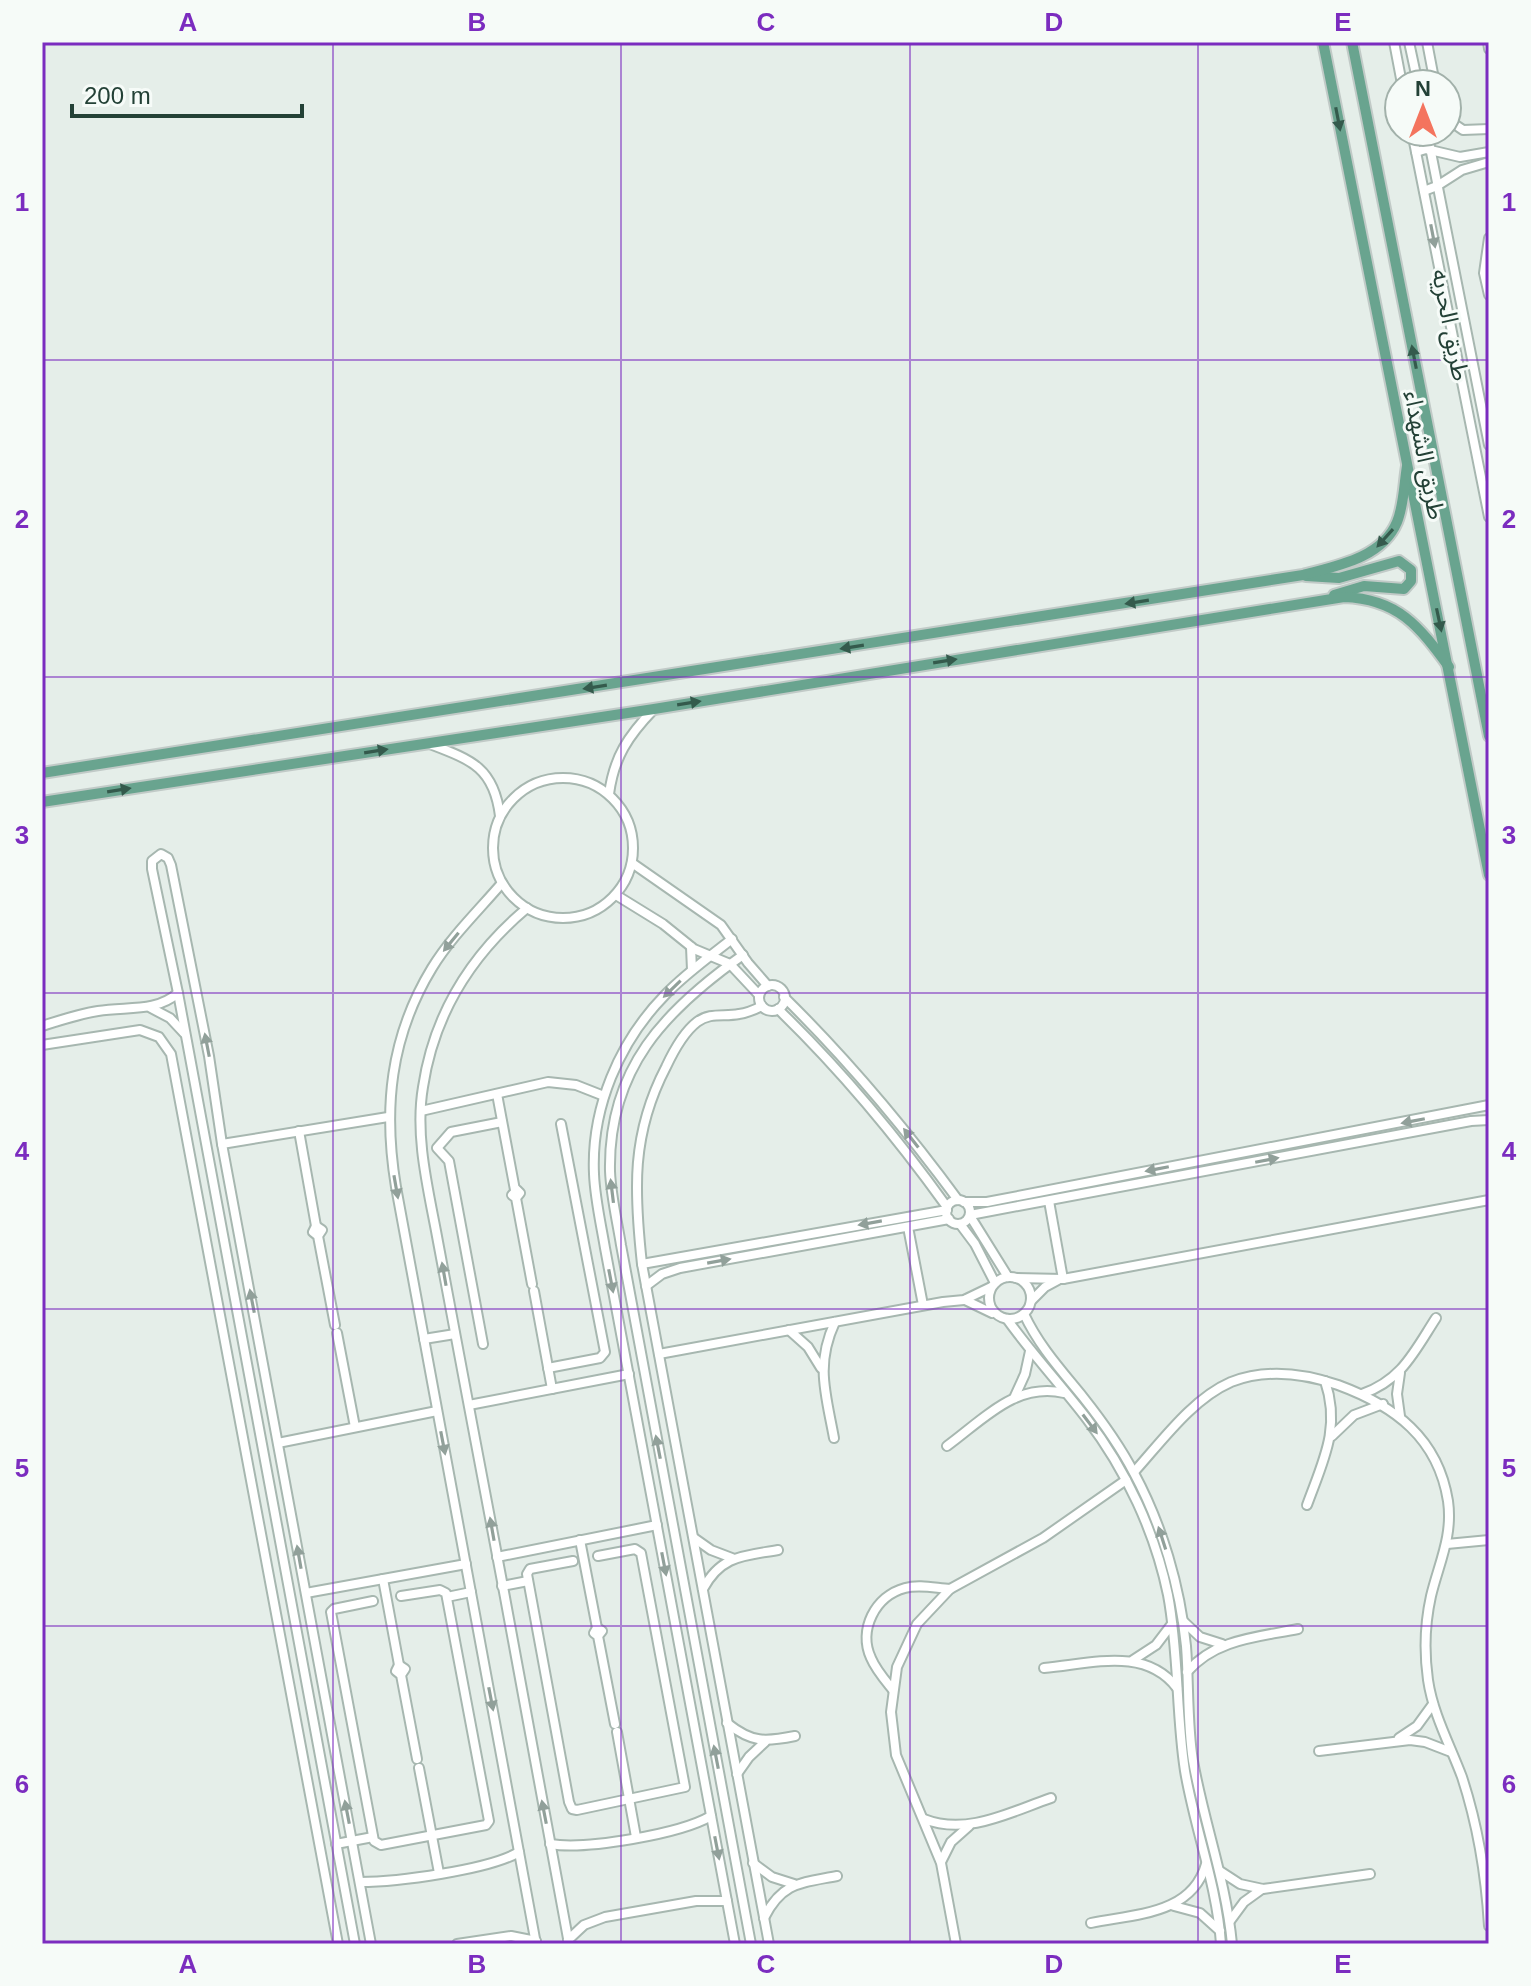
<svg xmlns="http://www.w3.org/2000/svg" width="1531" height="1986" viewBox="0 0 1531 1986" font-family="Arial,'Noto Sans Arabic',sans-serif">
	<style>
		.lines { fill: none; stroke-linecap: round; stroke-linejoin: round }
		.minor-casing { stroke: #a7b7b0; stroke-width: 12 }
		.major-casing { stroke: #c1cac7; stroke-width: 14 }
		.minor { stroke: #fff; stroke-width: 8 }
		.major { stroke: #69a48f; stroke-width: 10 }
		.oneway { fill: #345a4c }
		.oneway2 { fill: #91a09a }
		.grid { fill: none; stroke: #7b2cbf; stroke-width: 2; stroke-opacity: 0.55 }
		.labels { text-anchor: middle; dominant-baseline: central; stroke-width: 6; stroke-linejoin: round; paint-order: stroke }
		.street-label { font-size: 24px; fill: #234136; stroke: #f6fbf8 }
		.neatline { fill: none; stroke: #7b2cbf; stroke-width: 3 }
		.grid-label { font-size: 26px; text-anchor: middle; font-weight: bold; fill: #7b2cbf }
	</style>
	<rect width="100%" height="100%" fill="#e5eee9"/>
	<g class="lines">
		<!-- minor casing -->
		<g class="minor-casing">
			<g id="minor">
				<polyline points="1394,42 1402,84"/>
				<polyline points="1409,42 1418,84"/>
				<polyline points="1427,42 1435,84"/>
				<polyline points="1488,42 1489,49"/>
				<polyline points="1447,119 1463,130 1489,129"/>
				<polyline points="1412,132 1489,517"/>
				<polyline points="1427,132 1489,445"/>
				<polyline points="1416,152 1426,149 1460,157 1489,152"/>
				<polyline points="1424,191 1437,186 1462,170 1489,162"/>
				<polyline points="1489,238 1484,273 1489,295"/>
				<path d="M430,744C472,760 494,768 500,816"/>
				<circle cx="563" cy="848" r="70"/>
				<path d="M609,794C614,757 628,736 654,709"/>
				<polyline points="632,863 721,925 748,963 768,986"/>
				<path d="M502,883C478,911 451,937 432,968C390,1037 383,1109 396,1187L536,1944"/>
				<polyline points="616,895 663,924 694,949 730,964 759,995"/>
				<path d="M527,908C471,955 434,1014 423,1087C415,1134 427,1184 436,1231C446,1284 456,1338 466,1391C502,1575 534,1760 569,1944"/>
				<path d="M732,939C709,957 685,974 665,995C619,1042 591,1108 594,1174C595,1199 601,1224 605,1248L735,1944"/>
				<polyline points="691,947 692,970"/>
				<path d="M743,955C665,1010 608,1069 610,1171C611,1196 617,1220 621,1245L751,1944"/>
				<circle cx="772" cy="998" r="13"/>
				<path d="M784,997C848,1060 905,1128 958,1200"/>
				<path d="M762,1006C754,1010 747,1013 739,1014C724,1017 710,1012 697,1022C684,1032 673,1052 666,1067C631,1134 634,1191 642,1264L769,1944"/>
				<polyline points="151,1008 170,1018 184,1033"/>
				<path d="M778,1009C841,1070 896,1136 947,1207"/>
				<path d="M42,1026C61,1020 79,1014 98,1011C126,1006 155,1013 178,993"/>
				<polyline points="42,1045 140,1030 159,1037 171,1054 338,1944"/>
				<polyline points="497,1094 515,1190"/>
				<polyline points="421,1111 548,1082 576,1085 604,1096"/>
				<polyline points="299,1131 316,1226"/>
				<polyline points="222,1144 388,1117"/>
				<polyline points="516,1198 520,1193 517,1190 512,1195 516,1198 532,1284"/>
				<circle cx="958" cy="1212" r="12"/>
				<polyline points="1049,1201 1063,1279"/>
				<polyline points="964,1202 987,1202 1489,1105"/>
				<polyline points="970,1215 1471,1121 1489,1120"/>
				<polyline points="970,1216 1008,1277"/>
				<polyline points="960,1224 975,1244 995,1283"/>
				<polyline points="908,1227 923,1305"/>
				<polyline points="318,1236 322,1230 316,1226 313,1232 318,1236 335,1325"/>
				<polyline points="642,1264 947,1210"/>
				<circle cx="1010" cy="1298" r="21"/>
				<polyline points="1016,1278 1063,1279 1489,1200"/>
				<polyline points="646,1286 662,1274 680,1268 949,1219"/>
				<polyline points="534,1291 552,1389"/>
				<polyline points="965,1300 992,1313"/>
				<polyline points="1031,1301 1045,1287 1058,1280"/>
				<path d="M1024,1314C1039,1346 1061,1370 1083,1397C1102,1421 1120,1446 1134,1473C1162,1525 1180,1586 1186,1646C1189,1684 1187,1723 1193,1761C1204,1823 1226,1881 1232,1944"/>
				<path d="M1007,1319C1032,1354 1061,1385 1087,1419C1126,1470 1155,1532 1168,1595C1179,1653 1176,1713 1185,1771C1195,1830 1217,1885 1221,1944"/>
				<polyline points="789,1330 808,1347 821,1368"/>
				<polyline points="337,1333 355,1427"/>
				<polyline points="424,1339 455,1334"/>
				<polyline points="483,1344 449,1161 437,1148 451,1132 502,1122"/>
				<polyline points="659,1354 943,1302 964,1300 991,1287"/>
				<polyline points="548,1368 600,1358 605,1352 561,1124"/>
				<path d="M1362,1394C1402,1380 1414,1352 1436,1318"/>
				<polyline points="1015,1396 1025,1374 1030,1351"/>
				<polyline points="469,1405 629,1374"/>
				<polyline points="1400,1416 1397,1394 1400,1373"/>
				<polyline points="1332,1436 1354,1415 1383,1404"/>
				<path d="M834,1438C826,1394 815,1365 835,1322"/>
				<polyline points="278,1443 437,1411"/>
				<path d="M947,1446C984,1419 1016,1382 1064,1393"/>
				<path d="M1134,1472C1162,1441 1192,1399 1231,1382C1267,1368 1303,1373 1338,1385C1395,1406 1438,1438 1448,1501C1453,1536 1439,1563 1431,1596C1425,1623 1424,1652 1428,1680C1433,1714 1450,1745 1462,1777C1478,1826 1486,1875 1489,1926"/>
				<path d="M1307,1505C1323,1461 1341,1428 1325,1381"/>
				<polyline points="694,1538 711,1550 732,1558"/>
				<polyline points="580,1540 597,1628"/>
				<polyline points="1447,1544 1489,1540"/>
				<polyline points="497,1557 657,1525"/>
				<polyline points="573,1561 530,1569 527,1574 569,1802 572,1809 577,1810 685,1787 641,1553 635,1549 598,1556"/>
				<polyline points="383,1579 399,1665"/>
				<polyline points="502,1586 528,1581"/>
				<path d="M703,1589C721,1555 744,1556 778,1550"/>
				<polyline points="306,1593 466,1564"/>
				<polyline points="447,1597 471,1592"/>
				<polyline points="373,1601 334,1609 331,1612 374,1841 381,1845 486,1825 489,1821 446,1593 440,1590 401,1596"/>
				<polyline points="1183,1621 1200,1637 1222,1644"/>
				<polyline points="598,1636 602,1631 597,1628 594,1633 598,1636 615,1724"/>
				<polyline points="1133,1660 1156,1645 1172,1624"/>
				<path d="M1044,1668C1091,1664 1145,1646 1177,1688"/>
				<path d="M1187,1672C1215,1639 1258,1637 1298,1629"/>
				<polyline points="401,1675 405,1669 399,1665 396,1671 401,1675 417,1759"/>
				<path d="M893,1690C885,1680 876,1670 871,1658C858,1630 875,1596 905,1588C919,1584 935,1588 950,1589"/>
				<path d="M727,1723C752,1743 765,1742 795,1736"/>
				<polyline points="617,1732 636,1837"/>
				<polyline points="1399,1738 1417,1726 1433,1704"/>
				<polyline points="1319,1751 1410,1740 1425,1742 1451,1752"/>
				<polyline points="419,1768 439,1873"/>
				<polyline points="737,1774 749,1757 765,1742"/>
				<path d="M924,1819C967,1836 1010,1812 1051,1798"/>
				<polyline points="336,1844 373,1837"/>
				<path d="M550,1844C586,1850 680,1834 711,1816"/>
				<polyline points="941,1862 951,1842 969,1826"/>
				<polyline points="753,1863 772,1877 794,1884"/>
				<polyline points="1220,1871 1240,1884 1263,1889 1370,1874"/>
				<path d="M360,1882C396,1882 489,1870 519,1852"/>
				<polyline points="1174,1906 1200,1913 1220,1931"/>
				<path d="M764,1918C782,1882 801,1883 837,1876"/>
				<polyline points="1230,1921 1244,1902 1262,1889"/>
				<path d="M1091,1923C1134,1914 1192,1915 1206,1864"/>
				<polyline points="568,1940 584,1925 605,1917 696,1901 727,1901"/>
				<polyline points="355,1944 178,993 152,869 152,861 161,854 168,858 171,865 209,1056 222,1144 371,1944"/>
				<polyline points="457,1944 511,1936 536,1941"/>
				<polyline points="956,1944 941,1863 896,1755 891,1712 897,1667 917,1624 950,1589 1043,1538 1126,1480"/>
			</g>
		</g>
		<!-- major casing -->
		<g class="major-casing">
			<g id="major">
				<polyline points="1323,42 1489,875"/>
				<polyline points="1352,42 1489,736"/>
				<polyline points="1306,576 1339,578 1399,561 1411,570 1411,581 1404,589 1364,586 1334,595"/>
				<path d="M42,773L1303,575C1337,566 1382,558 1397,522C1404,505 1404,484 1407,466"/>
				<path d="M42,802L654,709L1344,597C1398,599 1419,626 1449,667"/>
			</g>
		</g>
		<!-- minor -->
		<use href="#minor" class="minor"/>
		<!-- major -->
		<use href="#major" class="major"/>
	</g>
	<!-- one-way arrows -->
	<defs><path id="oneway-solid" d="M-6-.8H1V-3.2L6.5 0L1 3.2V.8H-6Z" transform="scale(2)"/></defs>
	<g class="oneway">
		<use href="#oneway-solid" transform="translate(1338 119) rotate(79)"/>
		<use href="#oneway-solid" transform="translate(1414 357) rotate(-101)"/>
		<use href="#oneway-solid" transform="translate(1385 538) rotate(132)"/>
		<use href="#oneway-solid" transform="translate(1137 602) rotate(171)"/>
		<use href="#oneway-solid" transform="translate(1439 620) rotate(78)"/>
		<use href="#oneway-solid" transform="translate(852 647) rotate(171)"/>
		<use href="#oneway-solid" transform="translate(945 661) rotate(-9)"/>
		<use href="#oneway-solid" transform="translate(595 687) rotate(171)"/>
		<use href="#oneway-solid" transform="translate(689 703) rotate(-9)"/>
		<use href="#oneway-solid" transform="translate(376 751) rotate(-9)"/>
		<use href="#oneway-solid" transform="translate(119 790) rotate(-9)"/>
	</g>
	<g class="oneway2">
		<use href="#oneway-solid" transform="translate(1433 236) rotate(79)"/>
		<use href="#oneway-solid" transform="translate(451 942) rotate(129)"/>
		<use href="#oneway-solid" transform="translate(672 989) rotate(136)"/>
		<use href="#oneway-solid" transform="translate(207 1045) rotate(-101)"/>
		<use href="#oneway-solid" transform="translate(1413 1121) rotate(169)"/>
		<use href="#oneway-solid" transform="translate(911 1138) rotate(-128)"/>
		<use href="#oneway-solid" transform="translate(1267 1160) rotate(-11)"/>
		<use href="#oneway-solid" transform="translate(1157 1169) rotate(169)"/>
		<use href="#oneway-solid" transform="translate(396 1187) rotate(80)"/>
		<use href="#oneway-solid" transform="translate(612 1191) rotate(-97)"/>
		<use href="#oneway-solid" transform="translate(870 1223) rotate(170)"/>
		<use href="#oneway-solid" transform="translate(719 1261) rotate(-10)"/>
		<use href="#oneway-solid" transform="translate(444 1274) rotate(-100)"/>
		<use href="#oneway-solid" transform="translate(611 1281) rotate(79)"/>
		<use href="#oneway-solid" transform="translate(252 1301) rotate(-101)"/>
		<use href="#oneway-solid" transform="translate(1090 1424) rotate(53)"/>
		<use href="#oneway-solid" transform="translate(443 1443) rotate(79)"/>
		<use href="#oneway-solid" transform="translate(658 1447) rotate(-101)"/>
		<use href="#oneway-solid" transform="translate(492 1529) rotate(-100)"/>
		<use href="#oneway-solid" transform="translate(1162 1538) rotate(-108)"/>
		<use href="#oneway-solid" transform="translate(299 1557) rotate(-100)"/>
		<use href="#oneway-solid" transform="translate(664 1564) rotate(79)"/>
		<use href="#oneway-solid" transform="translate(491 1699) rotate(79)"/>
		<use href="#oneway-solid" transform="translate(716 1757) rotate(-101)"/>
		<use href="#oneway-solid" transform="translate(347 1812) rotate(-101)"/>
		<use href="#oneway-solid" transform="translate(544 1812) rotate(-101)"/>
		<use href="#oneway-solid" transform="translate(717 1848) rotate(79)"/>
	</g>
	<!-- grid -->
	<path class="grid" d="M333,42V1944M621,42V1944M910,42V1944M1198,42V1944M42,360H1489M42,677H1489M42,993H1489M42,1309H1489M42,1626H1489"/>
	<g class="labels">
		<!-- street labels -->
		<g class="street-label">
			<text transform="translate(1451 325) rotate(79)">طريق الحريه</text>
			<text transform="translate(1425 455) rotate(79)">طريق الشهداء</text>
		</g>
	</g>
	<!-- border -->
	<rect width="1531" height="1986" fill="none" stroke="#f6fbf8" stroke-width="88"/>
	<!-- north arrow -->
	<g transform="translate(1423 108)"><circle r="38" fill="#f6fbf8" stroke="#a2b1aa" stroke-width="2"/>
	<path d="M0-6L14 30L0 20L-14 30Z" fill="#f4745e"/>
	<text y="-12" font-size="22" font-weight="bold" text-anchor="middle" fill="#234136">N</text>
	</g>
	<!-- scale -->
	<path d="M72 104v12h230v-12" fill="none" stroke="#234136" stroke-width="4"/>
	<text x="84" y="104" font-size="24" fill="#234136" stroke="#f6fbf8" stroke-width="6" paint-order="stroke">200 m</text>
	<rect x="44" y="44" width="1443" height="1898" class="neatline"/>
	<g class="grid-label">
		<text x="188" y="31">A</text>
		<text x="477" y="31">B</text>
		<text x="766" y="31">C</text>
		<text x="1054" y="31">D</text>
		<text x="1343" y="31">E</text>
		<text x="22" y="211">1</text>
		<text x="1509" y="211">1</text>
		<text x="22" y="528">2</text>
		<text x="1509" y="528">2</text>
		<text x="22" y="844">3</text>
		<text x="1509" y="844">3</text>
		<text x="22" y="1160">4</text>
		<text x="1509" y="1160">4</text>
		<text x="22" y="1477">5</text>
		<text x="1509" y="1477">5</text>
		<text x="22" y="1793">6</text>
		<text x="1509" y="1793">6</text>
		<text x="188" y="1973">A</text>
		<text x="477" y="1973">B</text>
		<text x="766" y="1973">C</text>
		<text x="1054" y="1973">D</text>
		<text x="1343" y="1973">E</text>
	</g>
</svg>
